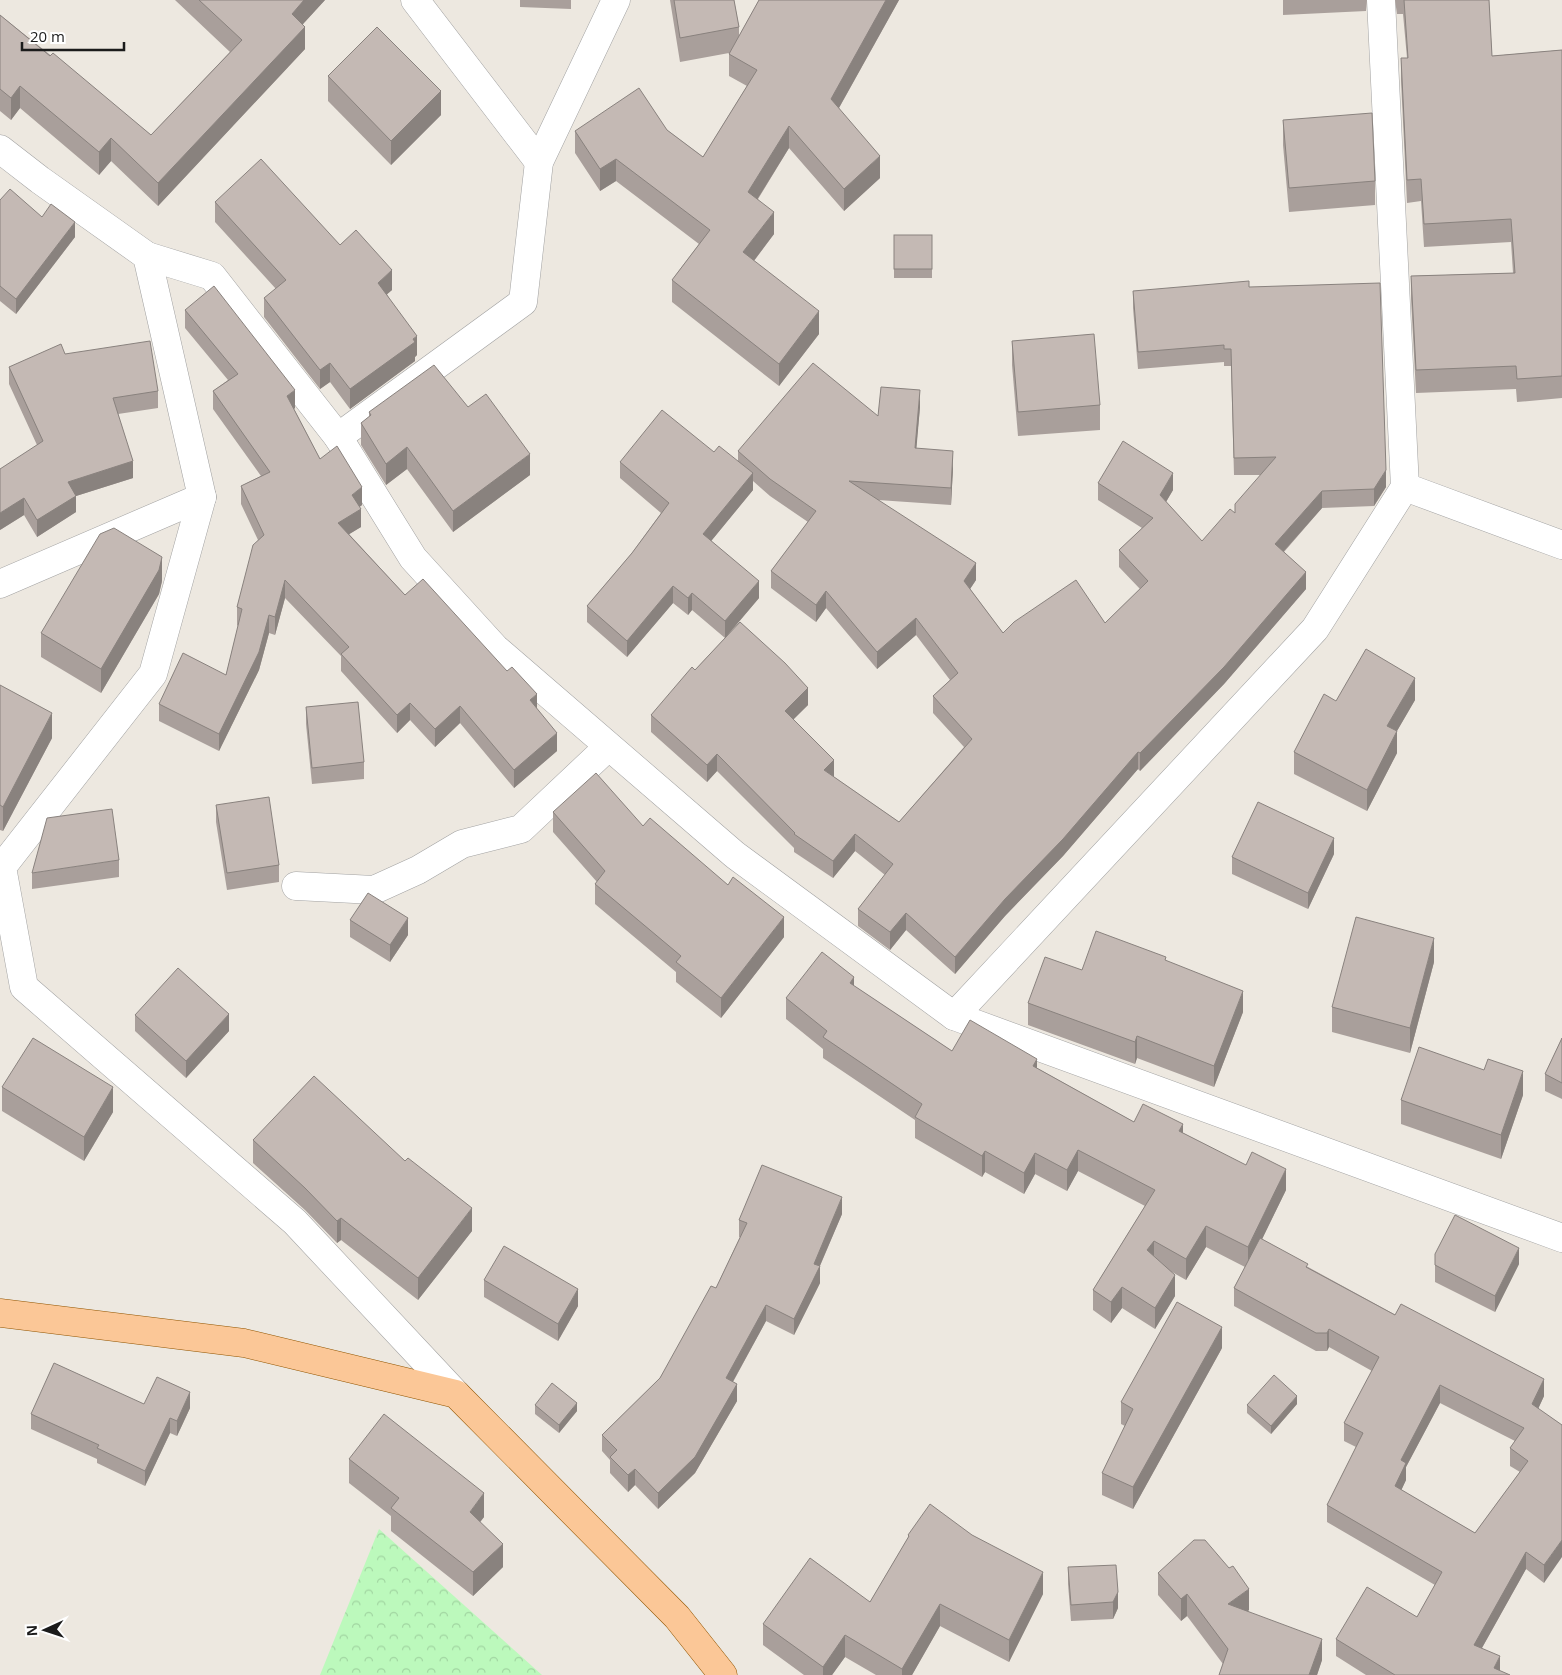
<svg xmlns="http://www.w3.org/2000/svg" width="1562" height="1675" viewBox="0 0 1562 1675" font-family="'Open Sans',sans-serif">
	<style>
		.park { fill: url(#park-crowns) }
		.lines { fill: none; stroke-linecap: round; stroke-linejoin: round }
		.minor-casing { stroke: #a2a2a2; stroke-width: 29 }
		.major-casing { stroke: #915501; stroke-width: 29 }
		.minor { stroke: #fff; stroke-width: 28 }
		.major { stroke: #fbc797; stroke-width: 28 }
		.wall { fill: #a99f9b; fill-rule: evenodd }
		.shaded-wall { fill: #89827e }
		.building { fill: #c4b9b4; stroke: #89827e; fill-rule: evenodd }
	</style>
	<defs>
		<pattern id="park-crowns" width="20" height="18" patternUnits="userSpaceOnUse" patternTransform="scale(1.25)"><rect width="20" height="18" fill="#bcf9bc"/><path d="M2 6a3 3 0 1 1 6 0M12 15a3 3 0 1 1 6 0" fill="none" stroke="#a1d5a1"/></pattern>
	</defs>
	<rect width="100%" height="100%" fill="#ede8e0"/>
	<!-- park -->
	<polygon class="park" points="379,1529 542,1675 320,1675"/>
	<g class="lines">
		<!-- minor casing -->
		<g class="minor-casing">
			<g id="minor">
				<polyline points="415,0 539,162"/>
				<polyline points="0,149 40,180 147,256 202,497 153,674 2,867 24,987 295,1222 456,1394"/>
				<polyline points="147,256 212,276 338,437 523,302 539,162 616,0"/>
				<polyline points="338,437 413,558 495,648 735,855 954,1016 1562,1238"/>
				<polyline points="1405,487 1562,545"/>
				<polyline points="0,584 202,497"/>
				<polyline points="296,886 374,890 418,870 462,844 521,829 608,747"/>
				<polyline points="954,1016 1315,629 1405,487 1381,0"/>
			</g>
		</g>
		<!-- major casing -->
		<g class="major-casing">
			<polyline id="major" points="0,1313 244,1343 456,1394 677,1617 723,1675"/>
		</g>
		<!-- minor -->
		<use href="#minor" class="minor"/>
		<!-- major -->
		<use href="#major" class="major"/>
	</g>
	<!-- wall -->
	<g class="wall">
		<polygon points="175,0 325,0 303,24 305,49 158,206 111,161 99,175 20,108 11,120 0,111 0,15 151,135 230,52"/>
		<polygon points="520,0 571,0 571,9 520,7"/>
		<polygon points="670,0 734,0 739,27 739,36 759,0 899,0 839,108 880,178 844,211 789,148 758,199 774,234 754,261 819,334 779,386 672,302 672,280 699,244 616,181 600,191 575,153 575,131 667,130 703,157 747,86 729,76 729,53 680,62"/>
		<polygon points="1283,0 1367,0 1366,11 1283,15"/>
		<polygon points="1395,0 1489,0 1492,56 1562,50 1562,398 1517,402 1516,389 1416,393 1411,299 1411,276 1513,273 1511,242 1424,247 1421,201 1407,203 1401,81 1401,58 1407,58 1403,14 1397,14"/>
		<polygon points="328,76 441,115 391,165 328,101"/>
		<polygon points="1283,120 1375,181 1375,205 1289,212 1283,145"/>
		<polygon points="0,200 42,217 75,237 16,314 0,301"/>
		<polygon points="215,202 340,245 392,290 387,294 417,355 415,357 415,361 350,409 330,382 320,389 264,317 264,298 276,289 215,222"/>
		<rect x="894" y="235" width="38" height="43"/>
		<path d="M1249,287L1386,487L1374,506L1322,508L1284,552L1306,589L1224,684L1140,771L1138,769L1063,856L1005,916L955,974L906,930L890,950L858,926V909L885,875L855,851L833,878L794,852V848L717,771L707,782L651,732V715L695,670L725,638L692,610L688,615L673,603L627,657L587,622V606L632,553L661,513L620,478V462L714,452L738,461V451L878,416L920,407L916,448L953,468L951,505L878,500L976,580L970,589L1003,633L1105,623L1140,589L1119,567V550L1142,528L1098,500V483L1173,490L1166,502L1202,541L1235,513L1261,475H1234L1231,366H1224V362L1138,369L1133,308V291ZM753,481L770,496L808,522L771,571V588L816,622L826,608L877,669L916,635L950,680L933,696V713L964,747L899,822L834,777L793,719L808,705L727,636L759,598L711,541L753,490Z"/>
		<polygon points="185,310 295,408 294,409 320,459 362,505 359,507 361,527 349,534 405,595 537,709 557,751 514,788 460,723 435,747 410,720 397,733 341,671 341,656 285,598 275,635 269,633 259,670 219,751 159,721 159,704 226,675 238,626 237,625 237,607 258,540 241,504 241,486 261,476 213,409 213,391 228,380 185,328"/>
		<polygon points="1012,341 1100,405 1100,430 1018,436 1012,365"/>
		<polygon points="65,354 158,391 158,408 118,414 133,478 76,496 76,512 37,537 24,515 0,530 37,445 9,384 9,367"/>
		<polygon points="468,407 530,475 453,532 407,469 386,485 361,445 361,423 369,417 369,412"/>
		<polygon points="162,581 159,594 101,693 41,657 41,633"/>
		<polygon points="0,685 52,738 3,831 0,830"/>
		<polygon points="1415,700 1397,731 1397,753 1367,811 1294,774 1294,752 1336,701"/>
		<polygon points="306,707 364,762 364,779 312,784 306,724"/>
		<polygon points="216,805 279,865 279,882 227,890 216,822"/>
		<polygon points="553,812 643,826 784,937 721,1018 676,982 676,972 595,904 595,884 597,882 553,832"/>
		<polygon points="1334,854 1308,909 1232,874 1232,857"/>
		<polygon points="119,860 119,877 32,889 32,873"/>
		<polygon points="350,920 408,935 390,962 350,937"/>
		<polygon points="1166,961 1243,1012 1214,1087 1137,1058 1135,1064 1028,1025 1028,1003 1082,970"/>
		<polygon points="1434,962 1410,1053 1332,1032 1332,1007"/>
		<path d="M854,986L952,1051L1037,1068L1134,1122L1183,1133L1286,1190L1262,1239L1308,1267L1544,1396L1538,1409L1562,1425L1544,1583L1526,1569L1482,1648L1500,1671L1510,1675H1366L1336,1656V1639L1417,1617L1435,1585L1327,1522V1505L1356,1447L1344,1441V1423L1372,1371L1329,1347L1327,1351H1316L1234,1306V1288L1245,1267L1206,1247L1186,1280L1172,1272L1175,1296L1155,1329L1122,1308L1111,1323L1093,1310V1290L1145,1206L1078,1171L1067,1191L1035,1174L1024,1194L985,1172L982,1177L915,1138V1120L823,1058V1049L786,1019V998ZM1440,1403L1515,1441L1510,1448V1466L1520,1472L1475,1533L1401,1490L1406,1480V1467Z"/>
		<polygon points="135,1015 229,1031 186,1078 135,1031"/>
		<polygon points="1562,1038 1562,1099 1545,1091 1545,1074"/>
		<polygon points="1484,1070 1523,1095 1501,1159 1401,1124 1401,1100"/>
		<polygon points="2,1087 113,1112 84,1161 2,1111"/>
		<polygon points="253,1140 472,1231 418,1300 341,1240 337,1243 305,1210 253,1163"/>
		<polygon points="842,1214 820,1266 820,1283 794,1335 766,1321 733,1382 737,1401 695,1473 658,1509 635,1485 628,1492 610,1473 610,1460 602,1451 602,1435 660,1378 716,1288 740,1237 739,1237 739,1220"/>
		<polygon points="1435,1254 1519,1264 1495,1312 1435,1282"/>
		<polygon points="484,1280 578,1306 558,1341 484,1297"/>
		<polygon points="1222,1348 1133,1509 1102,1495 1102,1473 1125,1426 1121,1424 1121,1402"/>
		<polygon points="144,1404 190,1408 177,1436 170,1433 145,1486 97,1463 97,1459 31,1429 31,1414"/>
		<polygon points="1297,1404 1271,1434 1247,1413 1247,1405"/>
		<polygon points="535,1405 577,1411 559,1433 535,1414"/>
		<polygon points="349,1459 484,1517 480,1522 503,1567 473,1596 391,1531 391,1516 349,1483"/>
		<polygon points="908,1535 1043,1594 1009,1662 940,1626 912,1675 876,1675 845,1657 832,1675 804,1675 763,1645 763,1624 870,1602 908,1538"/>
		<polygon points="1068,1567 1118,1592 1118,1608 1113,1619 1071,1621 1068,1584"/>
		<polygon points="1158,1573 1249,1610 1248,1611 1322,1660 1317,1675 1219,1675 1223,1664 1187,1616 1181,1621 1158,1595"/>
	</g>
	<!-- shaded-wall -->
	<g class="shaded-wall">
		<polygon points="304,0 325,0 292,36 292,14"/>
		<polygon points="886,0 899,0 831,122 831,99"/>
		<polygon points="305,27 305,49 158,206 158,183"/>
		<polygon points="20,86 20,108 11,120 11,98"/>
		<polygon points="441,91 441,115 391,165 391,141"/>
		<polygon points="789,126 789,148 748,214 748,192"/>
		<polygon points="111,138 111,161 99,175 99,152"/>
		<polygon points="880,156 880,178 844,211 844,189"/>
		<polygon points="616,159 616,181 600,191 600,169"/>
		<polygon points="774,212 774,234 743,275 743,252"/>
		<polygon points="75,222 75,237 16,314 16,299"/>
		<polygon points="392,270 392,290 378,302 378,283"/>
		<polygon points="819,311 819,334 779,386 779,364"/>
		<polygon points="417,336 417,355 415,357 415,361 350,409 350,389"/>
		<polygon points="330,363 330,382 320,389 320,370"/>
		<polygon points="295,390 295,408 287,414 287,396"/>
		<polygon points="920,390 920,407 915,465 915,448"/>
		<polygon points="407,447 407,469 386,485 386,464"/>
		<polygon points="953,451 953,468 951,505 951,488"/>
		<polygon points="530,454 530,475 453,532 453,511"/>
		<polygon points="133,461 133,478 76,496 76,512 37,537 37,520 68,482"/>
		<polygon points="1386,470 1386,487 1374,506 1374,489"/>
		<polygon points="753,473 753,490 703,551 703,534"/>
		<polygon points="1173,473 1173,490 1160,512 1160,495"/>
		<polygon points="362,487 362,505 352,513 352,495"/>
		<polygon points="1322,491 1322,508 1275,561 1275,544"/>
		<polygon points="24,498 24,515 0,530 0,513"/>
		<polygon points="361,509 361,527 338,541 338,523"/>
		<polygon points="162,557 162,581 159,594 101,693 101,669"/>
		<polygon points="976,563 976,580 964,598 964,581"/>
		<polygon points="1306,572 1306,589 1224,684 1140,771 1140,753"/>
		<polygon points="285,580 285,598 275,635 275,617"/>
		<polygon points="759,581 759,598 725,638 725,621"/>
		<polygon points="673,586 673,603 627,657 627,641"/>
		<polygon points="826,591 826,608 816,622 816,605"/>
		<polygon points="692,593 692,610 688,615 688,598"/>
		<polygon points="269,615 269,633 259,670 219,751 219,734"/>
		<polygon points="916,618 916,635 877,669 877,652"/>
		<polygon points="1415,678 1415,700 1387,748 1387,726"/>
		<polygon points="808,688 808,705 785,728 785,711"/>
		<polygon points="537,694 537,712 530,700"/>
		<polygon points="410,703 410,720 397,733 397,715"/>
		<polygon points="460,706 460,723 435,747 435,729"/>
		<polygon points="52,713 52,738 3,831 3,807"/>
		<polygon points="1397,731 1397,753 1367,811 1367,790"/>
		<polygon points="557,733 557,751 514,788 514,770"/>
		<polygon points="1138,752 1138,769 1063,856 1005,916 955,974 955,957 1005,899"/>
		<polygon points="717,754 717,771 707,782 707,765"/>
		<polygon points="834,760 834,777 824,770"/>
		<polygon points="855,834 855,851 833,878 833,861"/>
		<polygon points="1334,838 1334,854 1308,909 1308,893"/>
		<polygon points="906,913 906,930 890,950 890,932"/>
		<polygon points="784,917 784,937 721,1018 721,998"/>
		<polygon points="408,918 408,935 390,962 390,945"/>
		<polygon points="1434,938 1434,962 1410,1053 1410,1028"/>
		<polygon points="854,977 854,998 850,983"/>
		<polygon points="1243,991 1243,1012 1214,1087 1214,1066"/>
		<polygon points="229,1014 229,1031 186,1078 186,1061"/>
		<polygon points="1137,1036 1137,1058 1135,1064 1135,1042"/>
		<polygon points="1037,1059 1037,1080 1033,1066"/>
		<polygon points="1523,1071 1523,1095 1501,1159 1501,1135"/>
		<polygon points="113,1087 113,1112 84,1161 84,1137"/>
		<polygon points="1183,1124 1183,1145 1179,1131"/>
		<polygon points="1078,1150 1078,1171 1067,1191 1067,1170"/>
		<polygon points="985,1151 985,1172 982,1177 982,1156"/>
		<polygon points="1035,1153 1035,1174 1024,1194 1024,1173"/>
		<polygon points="1286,1169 1286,1190 1248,1268 1248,1247"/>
		<polygon points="842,1197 842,1214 818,1270 820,1266 820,1283 794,1335 794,1319 814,1264"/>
		<polygon points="472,1208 472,1231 418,1300 418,1278"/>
		<polygon points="341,1218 341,1240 337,1243 337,1221"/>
		<polygon points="1206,1226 1206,1247 1186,1280 1186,1259"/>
		<polygon points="1154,1241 1154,1262 1147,1250"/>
		<polygon points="1519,1248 1519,1264 1495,1312 1495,1296"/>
		<polygon points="1175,1275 1175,1296 1155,1329 1155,1308"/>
		<polygon points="1122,1287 1122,1308 1111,1323 1111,1302"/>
		<polygon points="578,1289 578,1306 558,1341 558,1324"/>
		<polygon points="766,1305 766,1321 726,1394 726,1378"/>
		<polygon points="1222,1327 1222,1348 1133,1509 1133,1487"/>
		<polygon points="1329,1329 1329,1347 1327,1351 1327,1333"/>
		<polygon points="1544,1379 1544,1396 1532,1422 1532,1404"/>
		<polygon points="737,1384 737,1401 695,1473 658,1509 658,1493"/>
		<polygon points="1440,1385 1440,1403 1406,1467 1406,1480 1395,1504 1395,1486 1401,1460"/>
		<polygon points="190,1392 190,1408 177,1436 177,1421"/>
		<polygon points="1297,1396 1297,1404 1271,1434 1271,1426"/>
		<polygon points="577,1403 577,1411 559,1433 559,1425"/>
		<polygon points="170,1418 170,1433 145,1486 145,1471"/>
		<polygon points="635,1469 635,1485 628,1492 628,1475"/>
		<polygon points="484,1493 484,1517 470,1535 470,1512"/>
		<polygon points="1562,1540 1562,1557 1544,1583 1544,1565"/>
		<polygon points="503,1544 503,1567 473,1596 473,1572"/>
		<polygon points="1526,1552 1526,1569 1474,1662 1474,1645"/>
		<polygon points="1043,1572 1043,1594 1009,1662 1009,1640"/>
		<polygon points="1249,1589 1249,1610 1228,1626 1228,1604"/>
		<polygon points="1118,1592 1118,1608 1113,1619 1113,1602"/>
		<polygon points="1187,1594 1187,1616 1181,1621 1181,1599"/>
		<polygon points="940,1604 940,1626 912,1675 902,1675 902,1669"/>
		<polygon points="845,1635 845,1657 832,1675 823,1675 823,1667"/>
		<polygon points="1322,1639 1322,1660 1317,1675 1309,1675"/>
		<polygon points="1500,1656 1500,1674 1494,1668"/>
	</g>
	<!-- building -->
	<g class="building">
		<polygon points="199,0 304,0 292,14 305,27 158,183 111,138 99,152 20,86 11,98 0,89 0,15 50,56 53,53 151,135 242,40"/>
		<polygon points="674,0 734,0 739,27 680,38"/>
		<polygon points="759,0 886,0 831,99 880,156 844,189 789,126 748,192 774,212 743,252 819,311 779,364 672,280 710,230 616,159 600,169 575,131 639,88 667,130 703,157 757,70 729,54"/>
		<polygon points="1404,0 1489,0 1492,56 1562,50 1562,376 1517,379 1516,366 1416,370 1411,276 1515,273 1511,219 1424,224 1421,179 1407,180 1401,58 1408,58"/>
		<polygon points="377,27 441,91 391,141 328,76"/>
		<polygon points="1372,113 1375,181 1289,188 1283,120"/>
		<polygon points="261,159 340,245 356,230 392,270 378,283 417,336 413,339 415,342 350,389 330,363 320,370 264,298 286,280 215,202"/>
		<polygon points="10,189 42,217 51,204 75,222 16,299 0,286 0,200"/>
		<rect x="894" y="235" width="38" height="34"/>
		<polygon points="1249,281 1249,287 1380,283 1386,470 1374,489 1322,491 1275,544 1306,572 1224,667 1140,753 1138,752 1063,839 1005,899 955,957 906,913 890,932 858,909 893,864 855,834 833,861 794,834 795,833 717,754 707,765 651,715 692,667 695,670 740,622 785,663 808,688 785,711 834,760 824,770 899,822 972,739 933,696 958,673 916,618 877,652 826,591 816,605 771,571 816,511 770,479 738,451 813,363 878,416 881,387 920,390 915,448 953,451 951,488 849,481 976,563 964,581 1003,633 1014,622 1076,580 1105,623 1148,581 1119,550 1153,518 1098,483 1123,441 1173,473 1160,495 1202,541 1230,509 1235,513 1235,504 1276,457 1234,458 1231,349 1224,349 1224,345 1138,352 1133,291"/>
		<polygon points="214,286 295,390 287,396 320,459 337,446 362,487 352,495 361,509 338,523 405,595 423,579 507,671 512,667 537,694 530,700 557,733 514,770 460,706 435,729 410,703 397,715 341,654 349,647 285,580 275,617 269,615 259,652 219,734 159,704 183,653 226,675 242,609 237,607 253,545 264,535 241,486 270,472 213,391 238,374 185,310"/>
		<polygon points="1094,334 1100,405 1018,412 1012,341"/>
		<polygon points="150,341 158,391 113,398 133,461 68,482 76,496 37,520 24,498 0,513 0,469 43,441 9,367 61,344 65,354"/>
		<polygon points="434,365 468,407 486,394 530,454 453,511 407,447 386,464 361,423 371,415 369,412"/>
		<polygon points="662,410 714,452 719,446 753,473 703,534 759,581 725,621 692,593 688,598 673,586 627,641 587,606 632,553 669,503 620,462"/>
		<polygon points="114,528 162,557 159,570 101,669 41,633 100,534"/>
		<polygon points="1366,649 1415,678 1387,726 1397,731 1367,790 1294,752 1324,694 1336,701"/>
		<polygon points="0,685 52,713 3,807 0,805"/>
		<polygon points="358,702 364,762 312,768 306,707"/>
		<polygon points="596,773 643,826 650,818 728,885 733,877 784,917 721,998 676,962 681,956 595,884 605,871 553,812"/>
		<polygon points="269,797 279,865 227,873 216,805"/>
		<polygon points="1258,802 1334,838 1308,893 1232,857"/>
		<polygon points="112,809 119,860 32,873 47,818"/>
		<polygon points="368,893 408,918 390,945 350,920"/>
		<polygon points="1356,917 1434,938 1410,1028 1332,1007"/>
		<polygon points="1096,931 1166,957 1165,960 1243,991 1214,1066 1137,1036 1135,1042 1028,1003 1045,957 1082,970"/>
		<polygon points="822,952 854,977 850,983 952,1051 970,1020 1037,1059 1033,1066 1134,1122 1143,1104 1183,1124 1179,1131 1246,1165 1252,1152 1286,1169 1248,1247 1206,1226 1186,1259 1154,1241 1147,1250 1175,1275 1155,1308 1122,1287 1111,1302 1093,1290 1155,1190 1078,1150 1067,1170 1035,1153 1024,1173 985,1151 982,1156 915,1117 922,1104 823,1037 827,1031 786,998"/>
		<polygon points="178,968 229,1014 186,1061 135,1015"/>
		<polygon points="33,1038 113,1087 84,1137 2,1087"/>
		<polygon points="1562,1038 1562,1083 1545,1074"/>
		<polygon points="1419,1047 1484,1070 1488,1059 1523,1071 1501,1135 1401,1100"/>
		<polygon points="314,1076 405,1161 408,1158 472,1208 418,1278 341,1218 337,1221 305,1188 253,1140"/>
		<polygon points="762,1165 842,1197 814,1264 820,1266 794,1319 766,1305 726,1378 737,1384 695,1457 658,1493 635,1469 628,1475 610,1457 617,1450 602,1435 660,1378 711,1286 716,1288 747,1223 739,1220"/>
		<polygon points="1455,1215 1519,1248 1495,1296 1435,1265 1435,1254"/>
		<path d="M1260,1238L1308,1264L1306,1267L1395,1315L1401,1304L1544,1379L1532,1404L1562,1425V1540L1544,1565L1526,1552L1474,1645L1500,1656L1494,1668L1510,1675H1395L1336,1639L1367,1587L1417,1617L1442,1572L1327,1505L1363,1433L1344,1423L1379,1357L1329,1329L1327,1333H1316L1234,1288ZM1440,1385L1524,1428L1510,1448L1528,1461L1475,1533L1395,1486L1406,1463L1401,1460Z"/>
		<polygon points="504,1246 578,1289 558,1324 484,1280"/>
		<polygon points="1177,1302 1222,1327 1133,1487 1102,1473 1133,1409 1121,1402"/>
		<polygon points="54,1363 144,1404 157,1377 190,1392 177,1421 170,1418 145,1471 97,1448 99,1445 31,1414"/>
		<polygon points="1274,1375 1297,1396 1271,1426 1247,1405"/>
		<polygon points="552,1383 577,1403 559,1425 535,1405"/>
		<polygon points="384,1414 484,1493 470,1512 503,1544 473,1572 391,1508 399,1498 349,1459"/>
		<polygon points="930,1504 972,1535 1043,1572 1009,1640 940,1604 902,1669 845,1635 823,1667 763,1624 810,1558 870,1602 909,1536 908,1535"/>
		<polygon points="1194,1540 1205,1540 1229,1568 1233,1566 1249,1589 1228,1604 1322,1639 1309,1675 1219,1675 1228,1649 1187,1594 1181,1599 1158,1573"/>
		<polygon points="1116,1565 1118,1592 1113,1602 1071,1605 1068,1567"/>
	</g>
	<!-- north arrow -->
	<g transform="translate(45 1630) rotate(267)" stroke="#ffffff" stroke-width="4" paint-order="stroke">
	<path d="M0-4L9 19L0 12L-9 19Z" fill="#1b1b1b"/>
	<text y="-8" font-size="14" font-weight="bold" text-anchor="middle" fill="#1b1b1b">N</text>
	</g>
	<!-- scale -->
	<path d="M22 42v8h102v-8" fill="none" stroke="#1b1b1b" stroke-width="2.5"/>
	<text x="30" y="42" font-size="15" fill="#1b1b1b" stroke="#ffffff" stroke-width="4" paint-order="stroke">20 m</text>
</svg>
